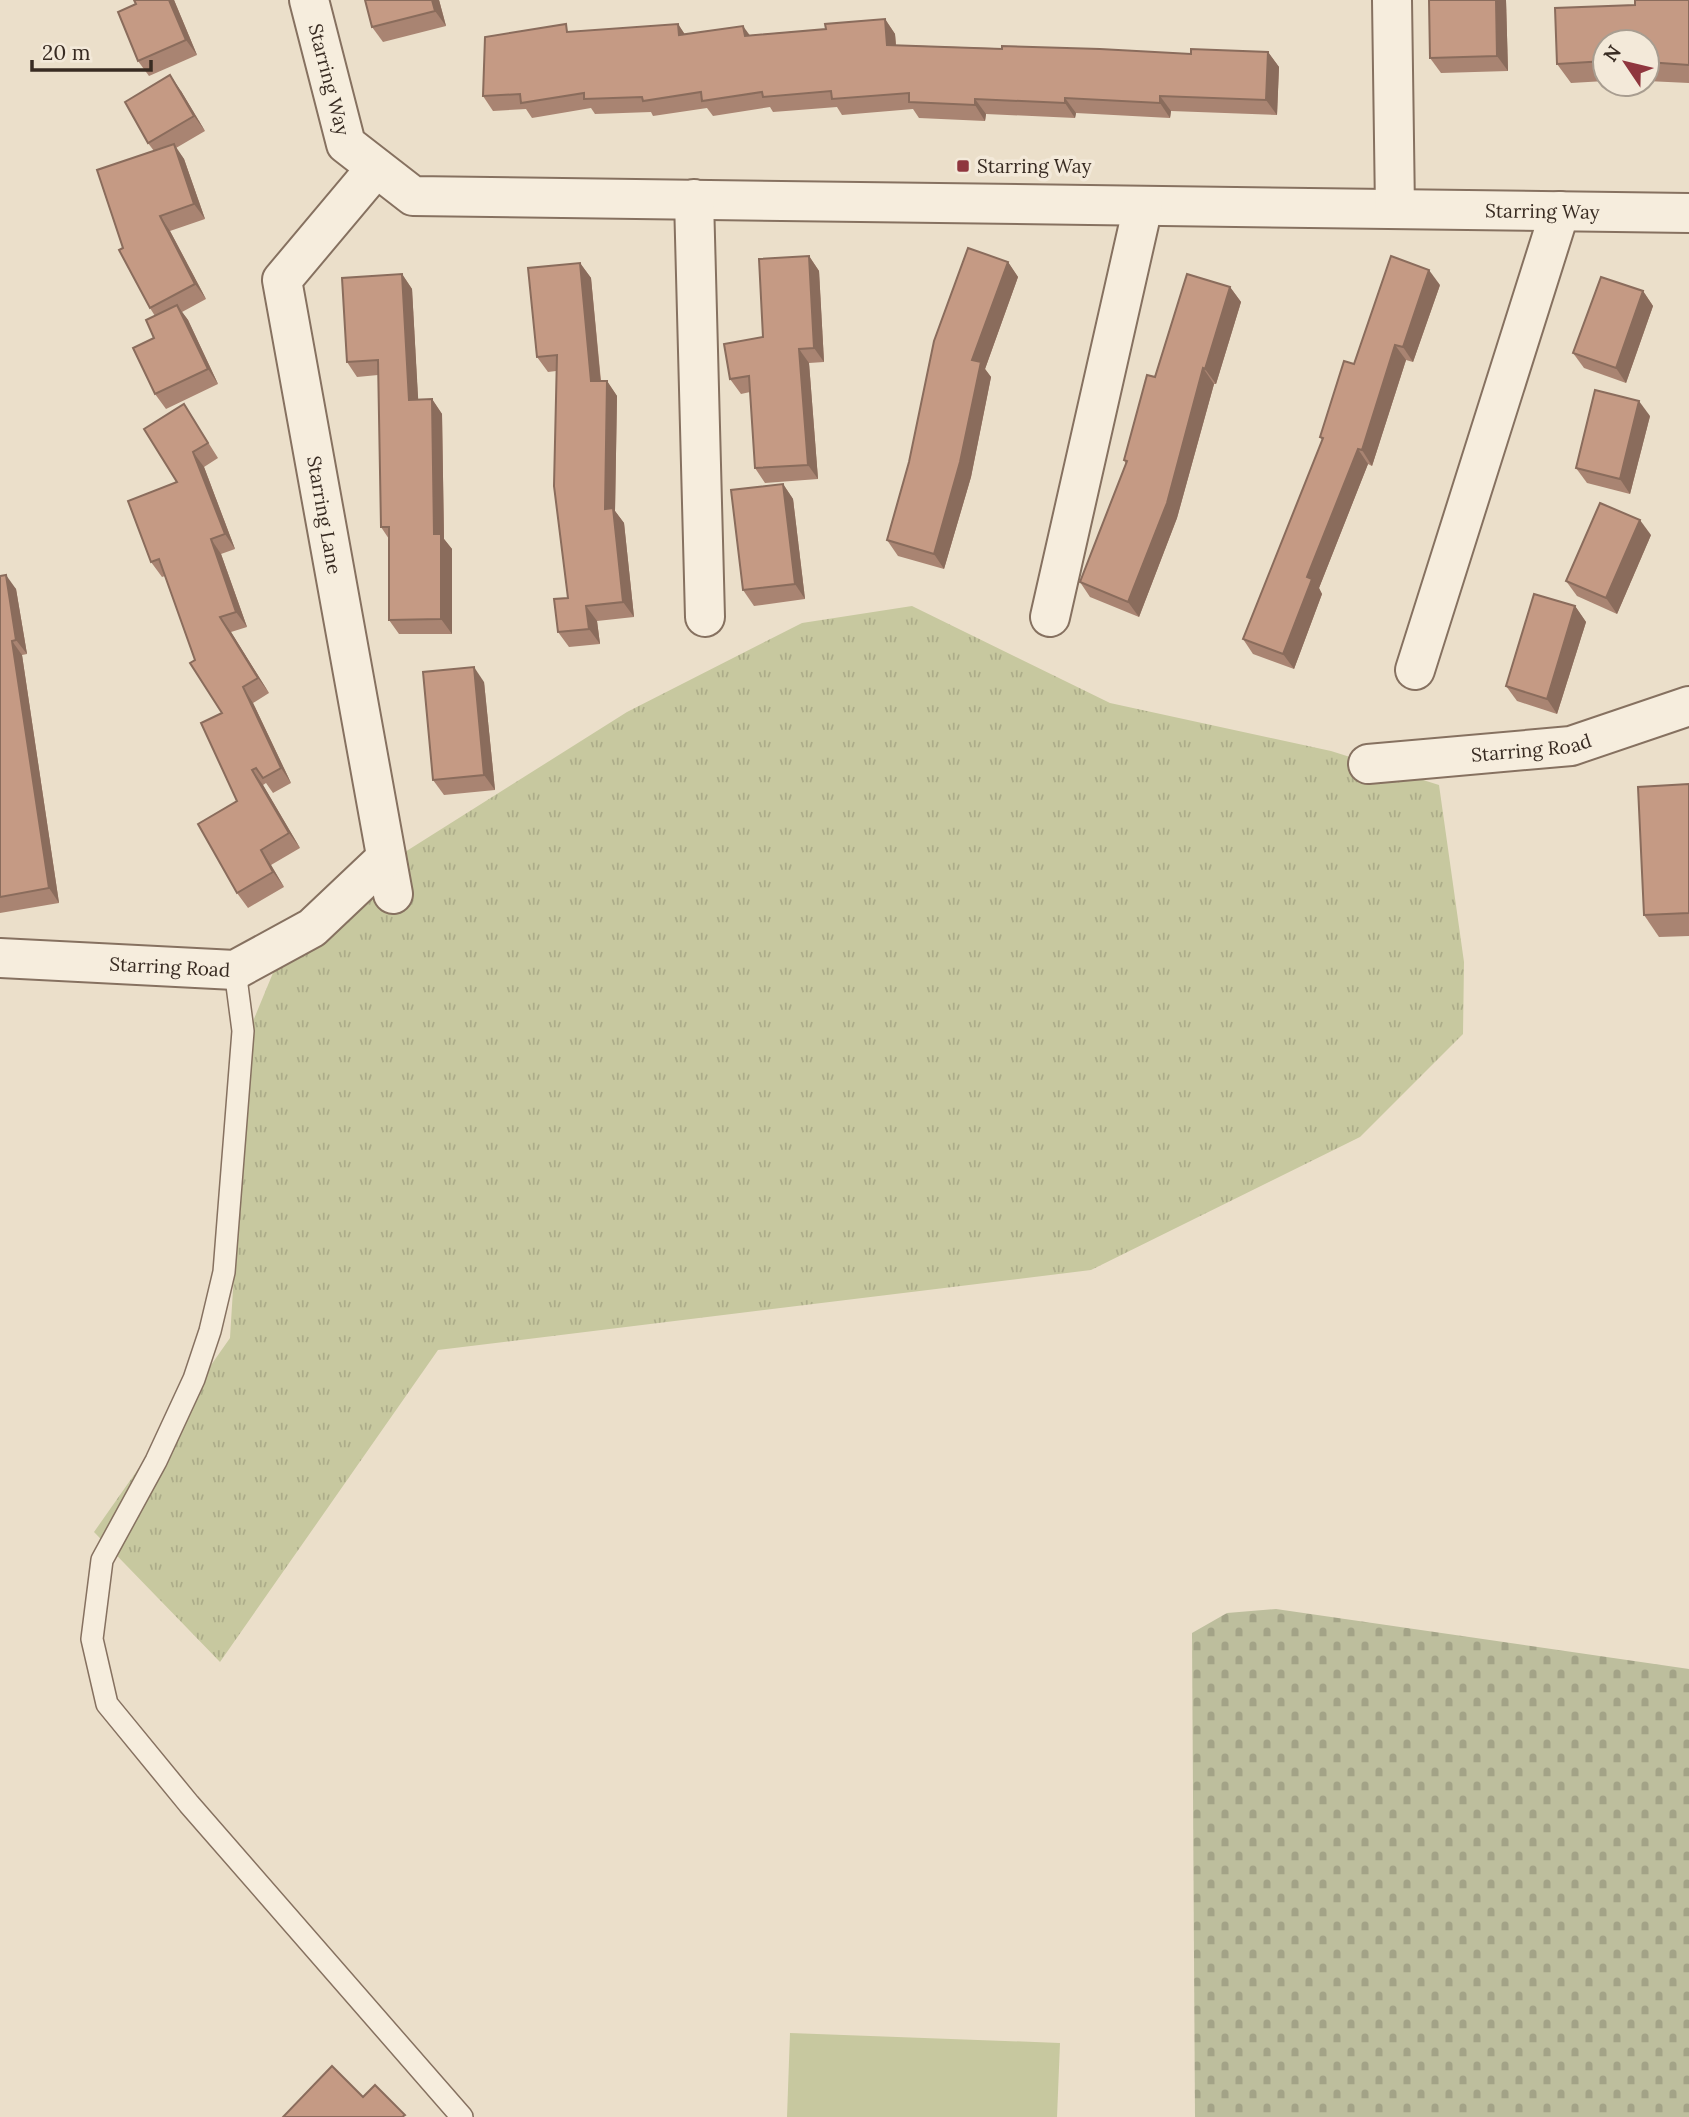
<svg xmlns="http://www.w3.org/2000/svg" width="1689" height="2117" viewBox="0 0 1689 2117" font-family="Lora,serif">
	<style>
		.grass { fill: url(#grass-tufts) }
		.cemetery { fill: url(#cemetery-stones) }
		.pitch { fill: #c7c89f }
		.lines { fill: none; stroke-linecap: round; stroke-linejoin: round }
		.service-casing { stroke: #867160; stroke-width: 24 }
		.minor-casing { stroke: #867160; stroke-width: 42 }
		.service { stroke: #f6eddd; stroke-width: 21 }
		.minor { stroke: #f6eddd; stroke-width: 38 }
		.wall { fill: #a98472 }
		.shaded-wall { fill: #8a6c5c }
		.building { fill: #c59a84; stroke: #8a6c5c; stroke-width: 2 }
		.poi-dot { fill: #8f363e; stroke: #f3e9d9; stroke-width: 2.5 }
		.labels { text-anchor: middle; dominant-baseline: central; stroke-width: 7; stroke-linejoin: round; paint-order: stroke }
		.street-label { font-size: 19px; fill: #382b22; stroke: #f3e9d9 }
		.poi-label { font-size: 19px; fill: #382b22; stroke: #f3e9d9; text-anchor: start }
	</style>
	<defs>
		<pattern id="grass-tufts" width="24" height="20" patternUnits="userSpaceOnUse" patternTransform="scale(1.75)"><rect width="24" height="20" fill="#c7c89f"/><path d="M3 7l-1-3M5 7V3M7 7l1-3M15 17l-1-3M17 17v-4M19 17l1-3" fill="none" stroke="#acac89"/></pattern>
		<pattern id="cemetery-stones" width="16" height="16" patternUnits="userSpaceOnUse" patternTransform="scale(1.75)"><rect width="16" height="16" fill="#bdbe9d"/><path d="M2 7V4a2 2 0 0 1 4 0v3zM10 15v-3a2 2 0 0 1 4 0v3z" fill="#a3a387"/></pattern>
	</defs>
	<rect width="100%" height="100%" fill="#ebdfca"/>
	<!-- grass -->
	<polygon class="grass" points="912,606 1110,703 1331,751 1439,785 1464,962 1463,1034 1360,1137 1091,1270 438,1350 220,1662 94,1532 230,1338 249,1031 294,922 627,712 802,623"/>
	<!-- cemetery -->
	<polygon class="cemetery" points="1276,1609 1689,1669 1689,2117 1195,2117 1192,1633 1227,1613"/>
	<!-- pitch -->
	<polygon class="pitch" points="790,2033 1060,2043 1057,2117 787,2117"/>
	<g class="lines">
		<!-- service casing -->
		<g class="service-casing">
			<polyline id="service" points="235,970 243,1031 224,1272 210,1331 194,1379 156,1461 102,1560 92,1639 107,1704 189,1804 462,2117"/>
		</g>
		<!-- minor casing -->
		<g class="minor-casing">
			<g id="minor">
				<path id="s1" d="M309,0L346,144L413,196L1689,213"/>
				<polyline points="1392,0 1395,209"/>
				<path id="s2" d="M376,168L282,280L393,894"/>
				<polyline points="694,199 705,617"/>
				<polyline points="1050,617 1143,206"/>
				<polyline points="1415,670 1560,211"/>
				<path id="s3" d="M1368,764L1571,746L1689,706"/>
				<path id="s4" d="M0,958L235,970L312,928L386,858"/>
			</g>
		</g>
		<!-- service -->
		<use href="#service" class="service"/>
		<!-- minor -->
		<use href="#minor" class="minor"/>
	</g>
	<!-- wall -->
	<g class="wall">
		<polygon points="174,0 197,55 149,76 138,61"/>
		<polygon points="439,0 446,26 383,42 372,27"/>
		<polygon points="1506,0 1508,71 1441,73 1430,58"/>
		<polygon points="1689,0 1689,83 1647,81 1647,42 1605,42 1605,81 1571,83 1557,64 1635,5"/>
		<polygon points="885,19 895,34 896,45 1191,54 1268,52 1279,67 1277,115 1171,111 1170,118 1076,113 1075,118 986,114 985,121 919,118 913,109 842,115 837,107 773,112 770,107 713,116 707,108 653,116 651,112 595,114 591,108 532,118 526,109 493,111 483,96 571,32 678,24 685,35 750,35 826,29"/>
		<polygon points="181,91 205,131 176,148 184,159 205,219 170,231 206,299 182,312 188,320 218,384 166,409 155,394 155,316 150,308 123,248 154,151 148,143"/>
		<polygon points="809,256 819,271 824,362 809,363 818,479 765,483 755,468 750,392 741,394 730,379 763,337"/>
		<polygon points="1008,262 1018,277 985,369 991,377 971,477 944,569 898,556 887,540"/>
		<polygon points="580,263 591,278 601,381 607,381 617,396 615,511 624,523 634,617 597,621 600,644 569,647 558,632 568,598 556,371 548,372 537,357"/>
		<polygon points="402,274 412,289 418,400 432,399 442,414 444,539 452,549 452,634 399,634 389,620 389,539 381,527 378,375 357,377 347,362"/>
		<polygon points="1440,285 1413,362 1406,360 1372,466 1368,464 1319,588 1322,594 1294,669 1253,654 1243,639 1322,440 1320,437 1354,364"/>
		<polygon points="1230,287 1241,302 1216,384 1214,384 1177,518 1139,617 1090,597 1080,582 1126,464 1124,460 1155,377"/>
		<polygon points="1643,291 1653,306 1626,383 1584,368 1573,353"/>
		<polygon points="184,404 218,458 204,467 235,549 221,554 247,627 231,632 269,693 253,703 291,783 273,793 266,783 263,785 300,848 271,865 284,887 248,908 237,893 237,801 222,713 195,660 165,576 162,577 151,562 177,482"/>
		<polygon points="1650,416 1630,494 1587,483 1576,468"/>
		<polygon points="783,484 793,499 805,599 754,606 743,590"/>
		<polygon points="1651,535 1617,614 1577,596 1566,581"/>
		<polygon points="0,576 16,589 27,654 22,655 59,903 0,913"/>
		<polygon points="1575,606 1586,622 1557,714 1517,701 1506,686"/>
		<polygon points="484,682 495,790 444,795 433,780"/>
		<polygon points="1689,784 1689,936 1659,937 1644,915"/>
	</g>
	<!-- shaded-wall -->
	<g class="shaded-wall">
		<polygon points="169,0 174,0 197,55 186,40"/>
		<polygon points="432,0 439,0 446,26 435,11"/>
		<polygon points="1496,0 1506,0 1508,71 1497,56"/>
		<polygon points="885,19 895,34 897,60 887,45"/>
		<polygon points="678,24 688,39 679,35"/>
		<polygon points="743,26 754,41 745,36"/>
		<polygon points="1268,52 1279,67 1277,115 1266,100"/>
		<polygon points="170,75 181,91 205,131 194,116"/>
		<polygon points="1160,96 1171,111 1170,118 1160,103"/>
		<polygon points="1065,98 1076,113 1075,118 1065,103"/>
		<polygon points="975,99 986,114 985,121 975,105"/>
		<polygon points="174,144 184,159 205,219 194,204"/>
		<polygon points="160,216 170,231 206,299 195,284"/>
		<polygon points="809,256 819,271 824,362 814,348"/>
		<polygon points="1008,262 1018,277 985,369 991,377 971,477 944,569 934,554 972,360"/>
		<polygon points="580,263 591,278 602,396 591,381"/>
		<polygon points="1429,270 1440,285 1413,362 1403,347"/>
		<polygon points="402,274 412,289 419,414 409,400"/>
		<polygon points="1230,287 1241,302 1216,384 1205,369"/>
		<polygon points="1643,291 1653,306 1626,383 1616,368"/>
		<polygon points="177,305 188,320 218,384 208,369"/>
		<polygon points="1395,345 1406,360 1372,466 1362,450"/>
		<polygon points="799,349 809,363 818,479 808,465"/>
		<polygon points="1203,368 1214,384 1177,518 1139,617 1128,602"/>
		<polygon points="607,381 617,396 615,511 624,523 634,617 623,602 605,509"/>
		<polygon points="432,399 442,414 444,539 452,549 452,634 441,619 434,534"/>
		<polygon points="1639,401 1650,416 1630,494 1620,479"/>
		<polygon points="1358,449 1368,464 1319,588 1322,594 1294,669 1283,654 1307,577"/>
		<polygon points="193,452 204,467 235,549 225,534"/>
		<polygon points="783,484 793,499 805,599 795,584"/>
		<polygon points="1640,520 1651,535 1617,614 1606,598"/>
		<polygon points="211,539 221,554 247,627 236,612"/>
		<polygon points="6,575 16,589 27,654 16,640"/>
		<polygon points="586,606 597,621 600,644 589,629"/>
		<polygon points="1575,606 1586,622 1557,714 1547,699"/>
		<polygon points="220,617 231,632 269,693 258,678"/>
		<polygon points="12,641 22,655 59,903 49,888"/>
		<polygon points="474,667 484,682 495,790 484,775"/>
		<polygon points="243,687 253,703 291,783 281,768"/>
		<polygon points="252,770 263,785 300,848 289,833"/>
		<polygon points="261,850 271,865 284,887 273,872"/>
	</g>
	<!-- building -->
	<g class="building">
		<polygon points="134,0 169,0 186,40 138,61 118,12 136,4"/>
		<polygon points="365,0 432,0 435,11 372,27"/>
		<polygon points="1429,0 1496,0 1497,56 1430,58"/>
		<polygon points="1635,0 1689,0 1689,65 1647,62 1647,42 1605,42 1605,61 1557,64 1555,8 1635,5"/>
		<polygon points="885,19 887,45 1002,49 1002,46 1100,49 1191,54 1191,49 1268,52 1266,100 1160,96 1160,103 1065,98 1065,103 975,99 975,105 909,102 909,93 832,99 831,91 763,97 762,92 702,101 701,92 643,101 642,97 584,99 584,93 521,103 520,94 483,96 485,37 566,24 567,32 678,24 679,35 743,26 745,36 826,29 825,24"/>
		<polygon points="170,75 194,116 148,143 125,102"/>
		<polygon points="174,144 194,204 160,216 195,284 150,308 119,250 123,248 97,170"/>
		<polygon points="968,248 1008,262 972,360 981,362 960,462 934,554 887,540 909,462 934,341"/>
		<polygon points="809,256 814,348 799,349 808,465 755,468 749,376 730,379 724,344 763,337 759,259"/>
		<polygon points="1391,256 1429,270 1403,347 1395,345 1362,450 1358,449 1307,577 1312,579 1283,654 1243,639 1323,438 1320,437 1344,361 1354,364"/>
		<polygon points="580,263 591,381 607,381 605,509 613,508 623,602 586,606 589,629 558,632 554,599 568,598 554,486 557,355 537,357 528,268"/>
		<polygon points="402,274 409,400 432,399 434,534 441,534 441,619 389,620 389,527 381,527 378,360 347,362 342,278"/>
		<polygon points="1187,274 1230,287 1205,369 1203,368 1167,503 1128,602 1080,582 1127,461 1124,460 1147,375 1155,377"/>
		<polygon points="1601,277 1643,291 1616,368 1573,353"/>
		<polygon points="177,305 208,369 155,394 133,348 154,338 146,320"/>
		<polygon points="1595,390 1639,401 1620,479 1576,468"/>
		<polygon points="184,404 208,443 193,452 225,534 211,539 236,612 220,617 258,678 243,687 281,768 263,778 256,768 252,770 289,833 261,850 273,872 237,893 198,824 237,801 201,723 222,713 190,663 195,660 159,559 151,562 128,501 177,482 144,429"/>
		<polygon points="783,484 795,584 743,590 731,490"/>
		<polygon points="1600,503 1640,520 1606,598 1566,581"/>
		<polygon points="6,575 16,640 12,641 49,888 0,897 0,576"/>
		<polygon points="1534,594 1575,606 1547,699 1506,686"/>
		<polygon points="474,667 484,775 433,780 423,672"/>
		<polygon points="1689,784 1689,913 1644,915 1638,787"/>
		<polygon points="332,2066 363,2097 375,2085 405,2115 402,2117 283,2117"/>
	</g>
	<!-- markers -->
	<rect class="poi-dot" x="956" y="159" width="14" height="14" rx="3.5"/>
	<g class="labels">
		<!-- street labels -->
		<g class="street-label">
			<text stroke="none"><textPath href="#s1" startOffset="82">Starring Way</textPath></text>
			<text stroke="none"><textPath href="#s1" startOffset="1363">Starring Way</textPath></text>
			<text stroke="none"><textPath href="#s2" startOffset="385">Starring Lane</textPath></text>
			<text stroke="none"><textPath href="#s3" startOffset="164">Starring Road</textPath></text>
			<text stroke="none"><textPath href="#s4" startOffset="170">Starring Road</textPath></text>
		</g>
		<!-- poi labels -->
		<g class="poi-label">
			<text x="977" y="166">Starring Way</text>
		</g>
	</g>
	<!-- north arrow -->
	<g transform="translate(1626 63) rotate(305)"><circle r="33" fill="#f3e9d9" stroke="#a89d90" stroke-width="2"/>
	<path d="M0-5L12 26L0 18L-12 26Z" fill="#8f363e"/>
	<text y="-10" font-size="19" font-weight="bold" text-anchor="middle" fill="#382b22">N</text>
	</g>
	<!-- scale -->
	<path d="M32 60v10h119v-10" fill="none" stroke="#382b22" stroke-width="3.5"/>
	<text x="42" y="60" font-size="21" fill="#382b22" stroke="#f3e9d9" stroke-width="5" paint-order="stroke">20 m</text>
</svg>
